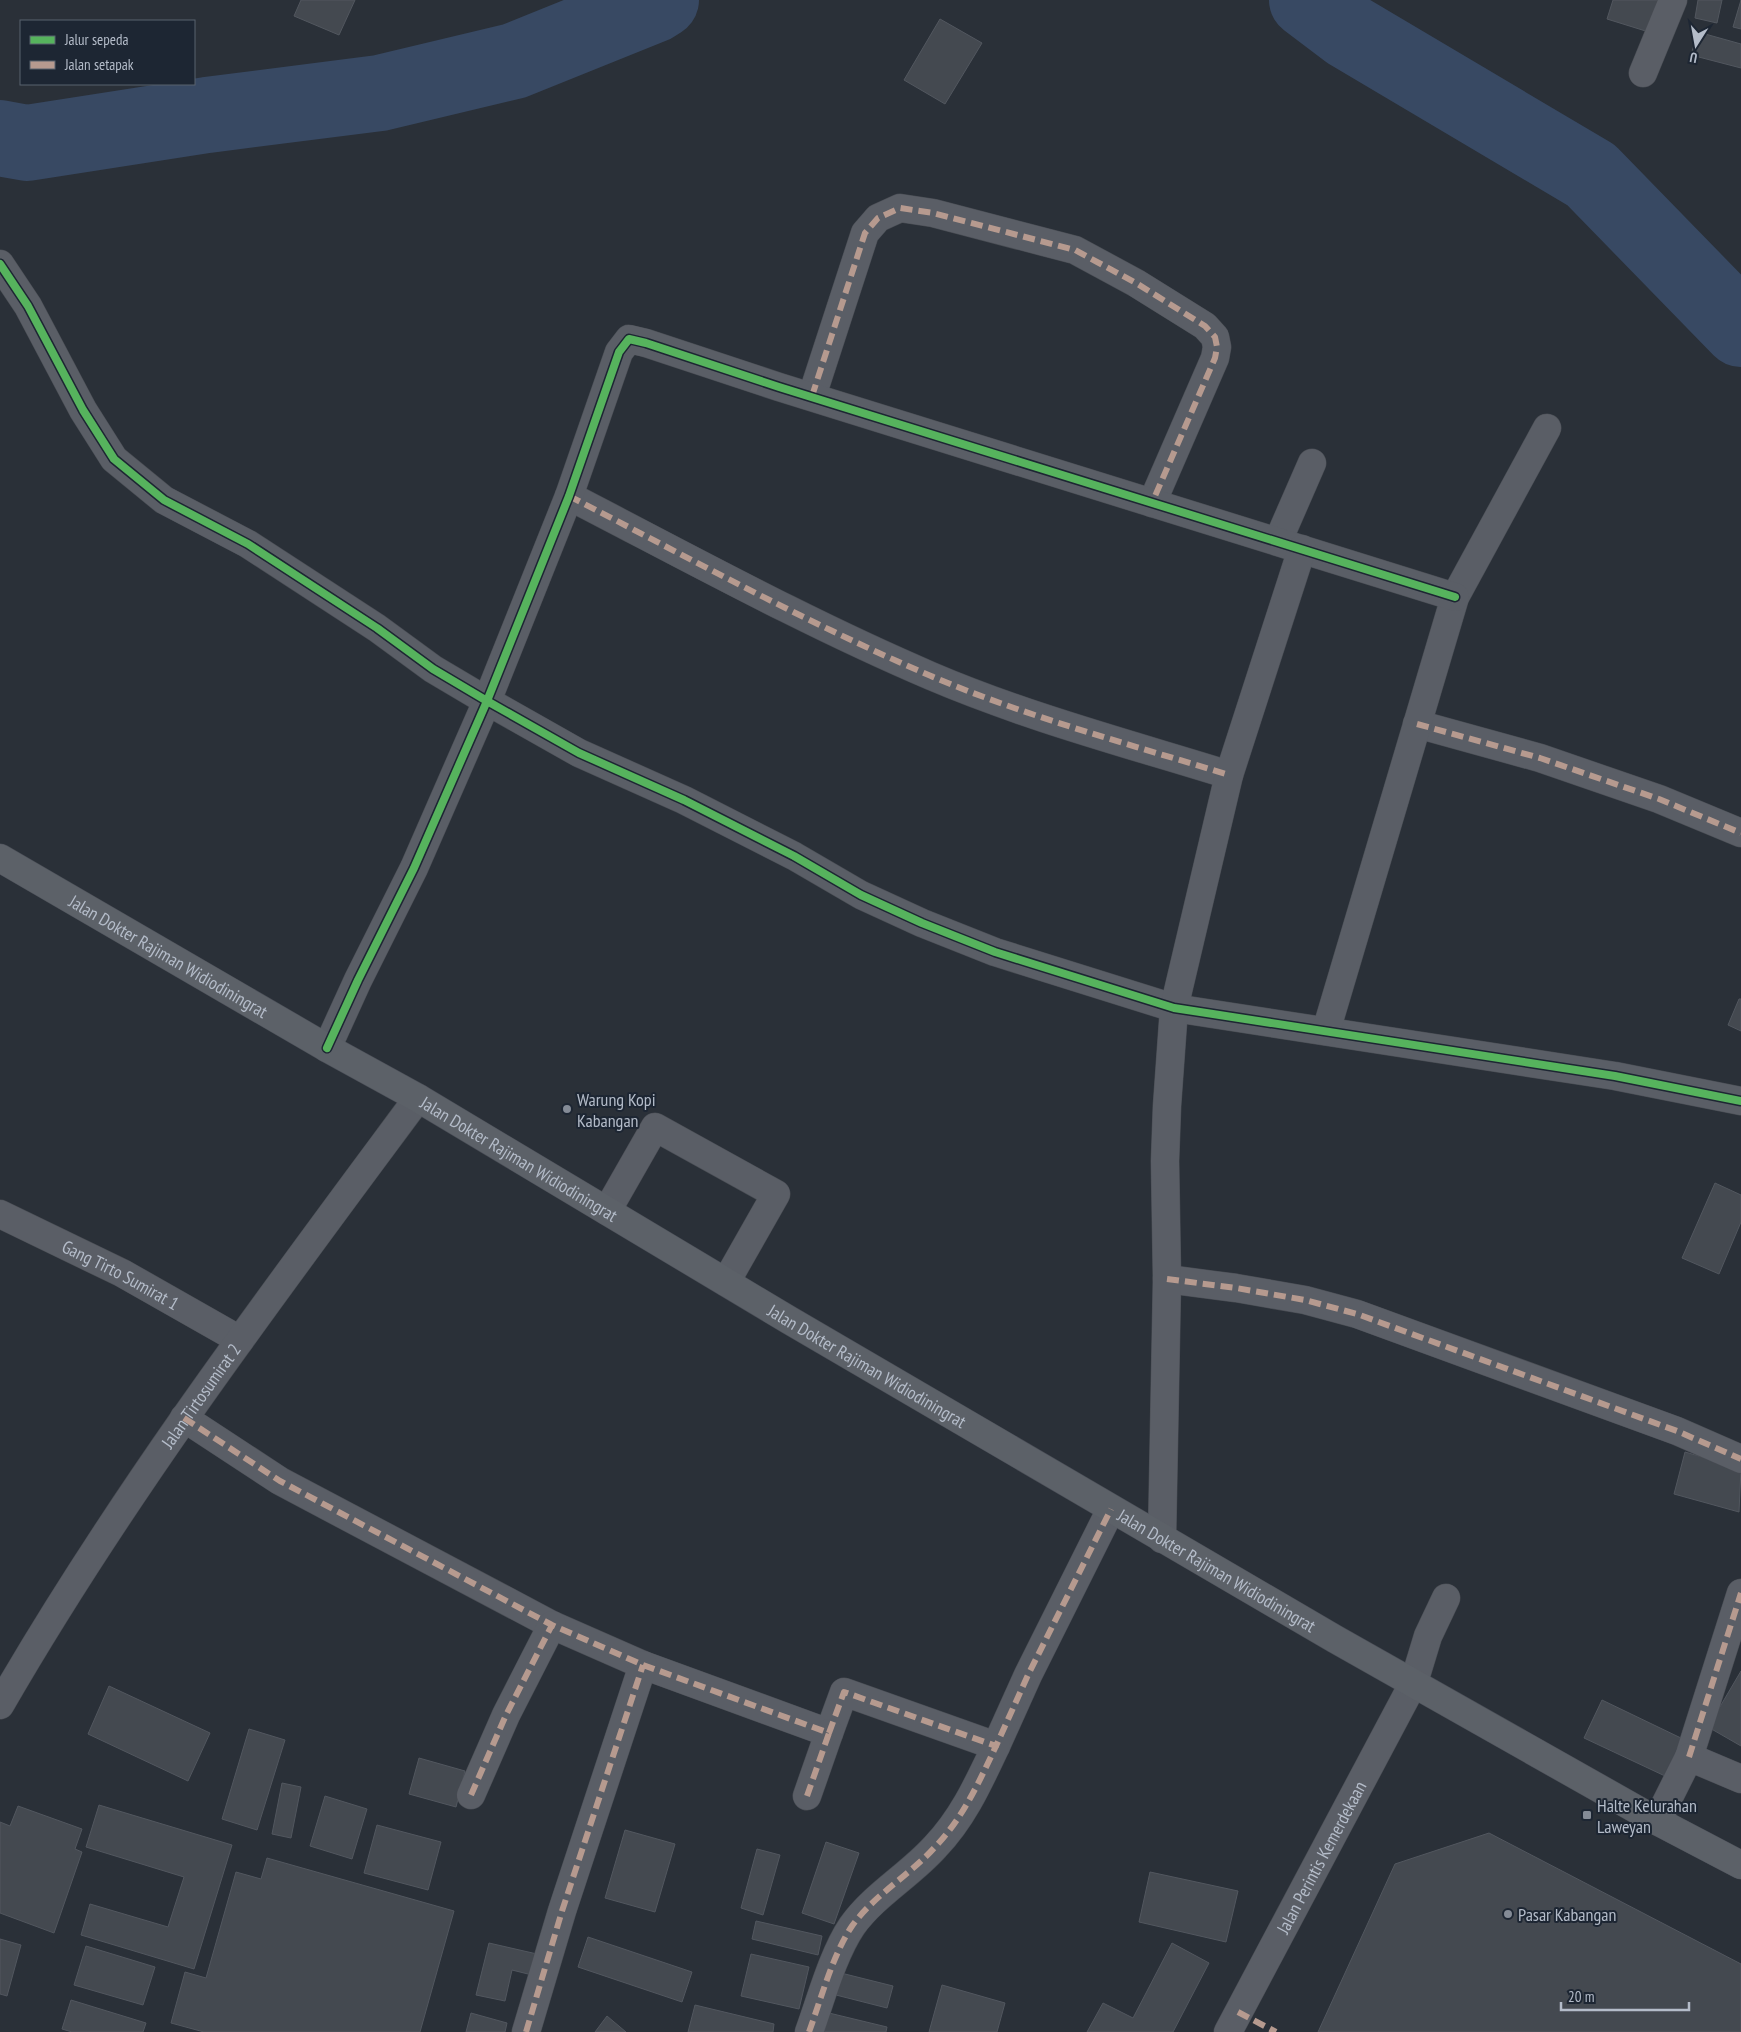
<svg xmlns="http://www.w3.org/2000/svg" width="1741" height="2032" viewBox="0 0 1741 2032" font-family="'PT Sans Narrow',sans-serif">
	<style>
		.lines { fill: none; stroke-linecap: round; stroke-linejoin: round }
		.river { stroke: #384963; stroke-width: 76 }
		.building { fill: #444950; stroke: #52575f }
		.minor-casing { stroke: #484c53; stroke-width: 29 }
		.major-casing { stroke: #484c55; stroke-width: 29 }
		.minor { stroke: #5a5e66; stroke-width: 28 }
		.major { stroke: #5c6168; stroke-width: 28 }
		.quiet { stroke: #b69a8f; stroke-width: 6; stroke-dasharray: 12 6; stroke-linecap: butt }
		.cycleway-casing { stroke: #1d2633; stroke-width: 11 }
		.cycleway { stroke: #56b35d; stroke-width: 8 }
		.poi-dot { fill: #848b96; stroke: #1d2633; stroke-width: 2 }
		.labels { text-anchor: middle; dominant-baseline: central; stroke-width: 4; stroke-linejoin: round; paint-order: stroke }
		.street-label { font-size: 18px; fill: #b4bcc9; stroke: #1d2633 }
		.poi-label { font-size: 18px; fill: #b4bcc9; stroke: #1d2633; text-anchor: start }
	</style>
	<rect width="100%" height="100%" fill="#2a3038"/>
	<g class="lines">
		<!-- river -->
		<g class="river">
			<polyline points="1307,0 1348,31 1591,175 1741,329"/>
			<polyline points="0,138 27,143 207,115 380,93 514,61 653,5 661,0"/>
		</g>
	</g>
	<!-- building -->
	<g class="building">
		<polygon points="301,0 355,0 339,35 294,16"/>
		<polygon points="1613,0 1663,0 1652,33 1607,19"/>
		<polygon points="1698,0 1722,0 1717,23 1695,18"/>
		<polygon points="1741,0 1741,29 1733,27"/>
		<polygon points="940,19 982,43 945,104 904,80"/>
		<polygon points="1698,32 1741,44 1741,68 1691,55"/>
		<polygon points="1739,999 1741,999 1741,1031 1728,1025"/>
		<polygon points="1715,1183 1741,1195 1741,1222 1719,1274 1682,1258"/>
		<polygon points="1685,1452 1741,1468 1739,1512 1674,1494"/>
		<polygon points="1741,1671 1741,1746 1708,1727"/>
		<polygon points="109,1686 210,1733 188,1781 88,1734"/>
		<polygon points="1602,1700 1683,1739 1665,1776 1584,1738"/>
		<polygon points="249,1729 285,1740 257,1830 222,1819"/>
		<polygon points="419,1758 465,1771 456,1807 409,1794"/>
		<polygon points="282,1783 301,1787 291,1838 272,1834"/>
		<polygon points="325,1796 367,1809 352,1859 310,1846"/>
		<polygon points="99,1805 232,1845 194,1969 81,1935 90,1904 168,1927 184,1877 86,1847"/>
		<polygon points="18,1806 82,1829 75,1849 82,1852 54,1933 0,1913 0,1822 10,1826"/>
		<polygon points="377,1825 441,1842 428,1890 364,1873"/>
		<polygon points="625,1830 675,1844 655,1912 605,1898"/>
		<polygon points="1489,1833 1741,1964 1741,2032 1318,2032 1395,1864"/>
		<polygon points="826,1842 859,1853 834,1924 802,1913"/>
		<polygon points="757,1849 780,1855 763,1915 741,1908"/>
		<polygon points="267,1858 454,1911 420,2032 204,2032 171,2023 185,1972 206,1978 236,1872 261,1879"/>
		<polygon points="1150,1872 1238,1891 1226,1942 1139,1922"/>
		<polygon points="756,1921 822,1936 818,1955 752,1939"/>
		<polygon points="588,1937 692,1972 682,2002 578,1967"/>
		<polygon points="0,1939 21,1945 7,1996 0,1994"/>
		<polygon points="489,1943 537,1954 532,1975 512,1970 505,2001 476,1995"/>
		<polygon points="1172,1943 1209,1963 1173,2032 1087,2032 1103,2003 1133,2018"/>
		<polygon points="86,1946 155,1967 143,2005 74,1985"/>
		<polygon points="751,1954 809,1967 799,2009 741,1996"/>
		<polygon points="841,1973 893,1986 887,2008 836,1995"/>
		<polygon points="942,1985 1005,2003 997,2032 929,2032"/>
		<polygon points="71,2000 146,2023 143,2032 72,2032 62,2029"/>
		<polygon points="695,2005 774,2024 773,2032 688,2032"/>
		<polygon points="471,2013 507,2023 505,2032 466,2032"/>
		<polygon points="829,2013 887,2027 886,2032 824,2032"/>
		<polygon points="607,2016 626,2032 595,2032"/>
	</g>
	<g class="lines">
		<!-- minor casing -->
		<g class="minor-casing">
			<g id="minor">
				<polyline points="1643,73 1673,0"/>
				<polyline points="0,264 28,306 83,410 114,459 164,500 248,544 377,628 433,669 487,701 579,753 684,800 794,856 861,895 922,923 995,952 1174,1008 1615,1076 1741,1101"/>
				<polyline points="812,396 865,233 878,218 900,208 933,213 1075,250 1136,283 1205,326 1215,337 1217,347 1215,358 1152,503"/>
				<path d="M569,496C689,558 807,623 931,676C1027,717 1129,744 1229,775"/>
				<polyline points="1278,541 1312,463"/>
				<polyline points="1417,724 1540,758 1659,799 1741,833"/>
				<polyline points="1326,1031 1455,597 1547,428"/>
				<polyline points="327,1048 358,980 414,868 487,701 569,496 619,352 629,339 646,343 779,387 1455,597"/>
				<polyline points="607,1211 655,1127 776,1194 726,1282"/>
				<path id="s1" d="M0,1214L122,1273L240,1340"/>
				<polyline points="1167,1279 1236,1288 1305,1300 1357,1314 1677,1431 1741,1459"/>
				<polyline points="184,1418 280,1481 552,1625 643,1665 829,1733 844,1692 996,1746 1028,1675 1111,1509"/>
				<polyline points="1162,1539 1167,1279 1165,1161 1167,1106 1174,1008 1229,775 1302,549"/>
				<path id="s2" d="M0,1705C123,1492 272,1295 418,1098"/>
				<polyline points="1689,1757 1741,1593"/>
				<polyline points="471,1795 506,1715 552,1625"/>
				<polyline points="807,1796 829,1733"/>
				<polyline points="1657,1821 1689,1757 1741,1779"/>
				<polyline points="526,2032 562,1911 643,1665"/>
				<path d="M809,2032C821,1999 833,1954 852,1926C874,1895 910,1875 935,1847C963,1818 979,1782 996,1746"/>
				<path id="s3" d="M1228,2032L1414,1682L1428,1636L1446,1598"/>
			</g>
		</g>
		<!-- major casing -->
		<g class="major-casing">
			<g id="major">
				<path id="s4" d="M0,858L327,1048L418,1098L789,1320L1335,1639L1657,1821L1741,1865"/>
			</g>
		</g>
		<!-- minor -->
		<use href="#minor" class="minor"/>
		<!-- major -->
		<use href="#major" class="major"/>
		<!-- quiet -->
		<g class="quiet">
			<polyline points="812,396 865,233 878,218 900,208 933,213 1075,250 1136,283 1205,326 1215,337 1217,347 1215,358 1152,503"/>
			<path d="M569,496C689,558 807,623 931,676C1027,717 1129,744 1229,775"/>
			<polyline points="1417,724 1540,758 1659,799 1741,833"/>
			<polyline points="1167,1279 1236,1288 1305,1300 1357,1314 1677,1431 1741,1459"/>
			<polyline points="184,1418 280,1481 552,1625 643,1665 829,1733 844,1692 996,1746 1028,1675 1111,1509"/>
			<polyline points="1689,1757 1741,1593"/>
			<polyline points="471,1795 506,1715 552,1625"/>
			<polyline points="807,1796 829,1733"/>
			<polyline points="1238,2012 1276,2032"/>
			<polyline points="526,2032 562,1911 643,1665"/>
			<path d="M809,2032C821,1999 833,1954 852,1926C874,1895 910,1875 935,1847C963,1818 979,1782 996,1746"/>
		</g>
		<!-- cycleway casing -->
		<g class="cycleway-casing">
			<g id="cycleway">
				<polyline points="0,264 28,306 83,410 114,459 164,500 248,544 377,628 433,669 487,701 579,753 684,800 794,856 861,895 922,923 995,952 1174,1008 1615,1076 1741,1101"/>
				<polyline points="327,1048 358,980 414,868 487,701 569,496 619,352 629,339 646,343 779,387 1455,597"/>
			</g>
		</g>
		<!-- cycleway -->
		<use href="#cycleway" class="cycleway"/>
	</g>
	<!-- markers -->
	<g class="poi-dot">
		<circle cx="567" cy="1109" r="5"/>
		<rect x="1582" y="1810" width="10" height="10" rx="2.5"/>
		<circle cx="1508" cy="1914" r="5"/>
	</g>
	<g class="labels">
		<!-- street labels -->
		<g class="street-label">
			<text stroke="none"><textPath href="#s4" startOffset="195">Jalan Dokter Rajiman Widiodiningrat</textPath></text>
			<text stroke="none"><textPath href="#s4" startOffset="600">Jalan Dokter Rajiman Widiodiningrat</textPath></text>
			<text stroke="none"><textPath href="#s1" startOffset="135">Gang Tirto Sumirat 1</textPath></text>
			<text stroke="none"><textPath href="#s4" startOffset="1005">Jalan Dokter Rajiman Widiodiningrat</textPath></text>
			<text stroke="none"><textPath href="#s2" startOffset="369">Jalan Tirtosumirat 2</textPath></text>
			<text stroke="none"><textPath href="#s4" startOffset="1410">Jalan Dokter Rajiman Widiodiningrat</textPath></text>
			<text stroke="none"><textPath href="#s3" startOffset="198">Jalan Perintis Kemerdekaan</textPath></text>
		</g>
		<!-- poi labels -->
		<g class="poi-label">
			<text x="577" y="1099">Warung Kopi<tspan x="577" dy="21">Kabangan</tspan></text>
			<text x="1597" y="1805">Halte Kelurahan<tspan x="1597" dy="21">Laweyan</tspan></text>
			<text x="1518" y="1914">Pasar Kabangan</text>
		</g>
	</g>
	<!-- legend -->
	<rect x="20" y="20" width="175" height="65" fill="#1d2633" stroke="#59626f"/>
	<rect x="30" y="36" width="25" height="8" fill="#56b35d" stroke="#59626f"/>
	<text x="65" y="45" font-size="15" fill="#b4bcc9">Jalur sepeda</text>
	<rect x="30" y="61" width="25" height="8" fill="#b69a8f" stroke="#59626f"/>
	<text x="65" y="70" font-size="15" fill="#b4bcc9">Jalan setapak</text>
	<!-- north arrow -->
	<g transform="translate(1696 45) rotate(191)" stroke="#1d2633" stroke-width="4" paint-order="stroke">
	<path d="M0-4L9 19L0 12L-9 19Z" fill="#b4bcc9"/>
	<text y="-8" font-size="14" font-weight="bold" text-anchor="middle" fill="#b4bcc9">U</text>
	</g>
	<!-- scale -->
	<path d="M1561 2002v8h128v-8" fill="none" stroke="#b4bcc9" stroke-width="2.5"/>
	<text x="1568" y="2002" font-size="15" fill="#b4bcc9" stroke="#1d2633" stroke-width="4" paint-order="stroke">20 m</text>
</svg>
